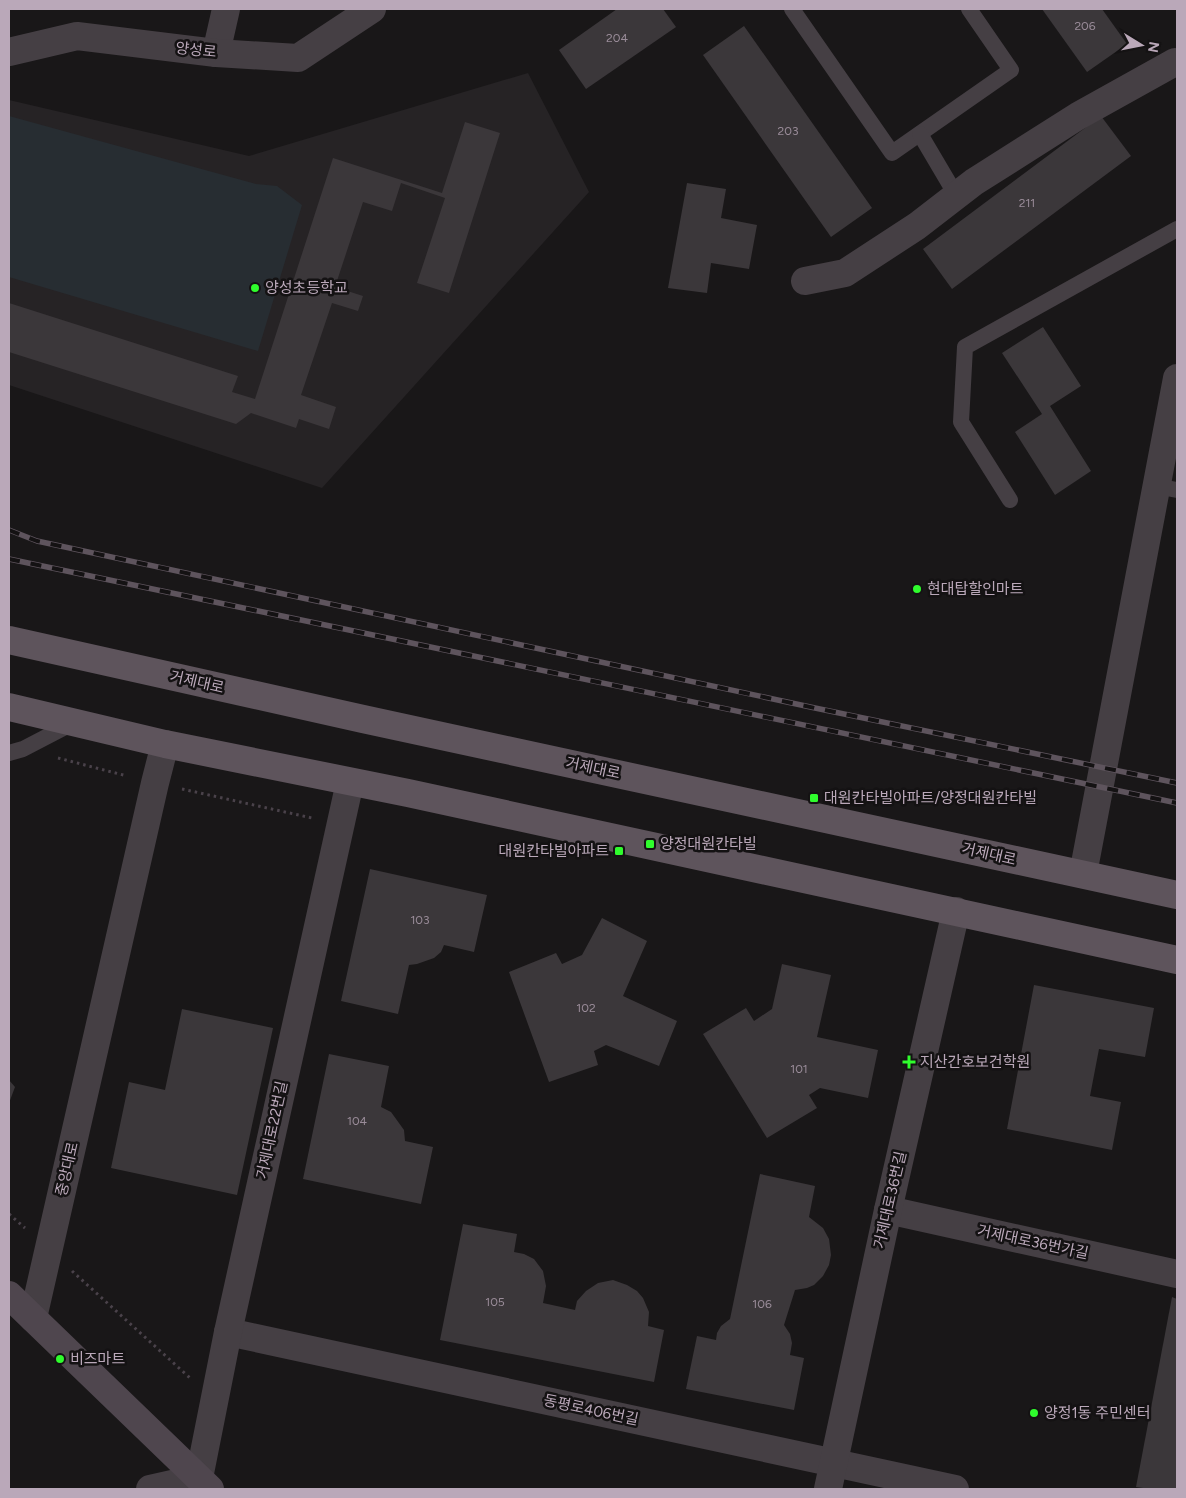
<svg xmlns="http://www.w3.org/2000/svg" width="1186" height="1498" viewBox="0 0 1186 1498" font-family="Figtree,'Noto Sans KR',sans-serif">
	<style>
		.built { fill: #262325 }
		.green { fill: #272d32 }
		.building { fill: #3b373a }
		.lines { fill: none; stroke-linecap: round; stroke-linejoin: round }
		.path { stroke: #4a424a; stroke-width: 3; stroke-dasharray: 2.5 4; stroke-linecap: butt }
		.service { stroke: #453f44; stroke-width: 16 }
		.minor { stroke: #453f44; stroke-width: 28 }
		.tertiary { stroke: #453f44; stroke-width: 28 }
		.secondary { stroke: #4f464e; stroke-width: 28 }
		.primary { stroke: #5e545c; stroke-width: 28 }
		.rail-casing { stroke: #5e545d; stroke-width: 5.5 }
		.rail { stroke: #141213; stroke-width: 4; stroke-dasharray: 11; stroke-linecap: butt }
		.poi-dot { fill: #2ffc2d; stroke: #141213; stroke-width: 2 }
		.labels { text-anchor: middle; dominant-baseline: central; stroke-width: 5; stroke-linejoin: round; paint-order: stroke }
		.number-label { font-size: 12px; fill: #9a8c99 }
		.street-label { font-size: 15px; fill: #baa8b9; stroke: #141213 }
		.poi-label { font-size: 15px; fill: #baa8b9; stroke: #141213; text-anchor: start }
	</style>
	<rect width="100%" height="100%" fill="#191718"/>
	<!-- built -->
	<polygon class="built" points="528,73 589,192 322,488 9,385 9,100 249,156"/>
	<!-- green -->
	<polygon class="green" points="9,116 256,184 277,186 302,205 258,351 9,277"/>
	<!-- building -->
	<g class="building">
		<polygon points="617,9 663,9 676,27 586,89 559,50"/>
		<polygon points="1042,9 1102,9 1127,44 1087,72"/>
		<polygon points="744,26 872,208 831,237 703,55"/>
		<polygon points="1101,116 1131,156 952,289 923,249"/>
		<polygon points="465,122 500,133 449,293 417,283 445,198 401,183 392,211 363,202 335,287 363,296 358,311 332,303 301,395 336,407 329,429 299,419 296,428 251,413 236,424 9,352 9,303 238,376 232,392 255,399 333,158 442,193"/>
		<polygon points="687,183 726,189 721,218 757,225 749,269 711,263 707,293 668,288"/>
		<polygon points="1043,327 1081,386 1050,406 1091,471 1055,495 1015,432 1042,414 1002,353"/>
		<polygon points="370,869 487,895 474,952 444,945 441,952 434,958 417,964 409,965 398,1014 341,1001"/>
		<polygon points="602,918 647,941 623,996 677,1021 659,1066 606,1045 594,1051 598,1065 549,1082 509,972 556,953 562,964 582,955"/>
		<polygon points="782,964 831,975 817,1037 878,1050 868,1098 820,1088 809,1095 817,1108 767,1138 703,1034 746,1008 754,1021 772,1009"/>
		<polygon points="1034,985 1154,1008 1145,1057 1099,1049 1090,1096 1121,1102 1112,1150 1007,1129"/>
		<polygon points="182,1009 273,1028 237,1195 111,1168 129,1082 165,1090"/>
		<polygon points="329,1054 389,1066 381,1107 391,1112 404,1130 405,1141 433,1147 421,1204 303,1179"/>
		<polygon points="9,1080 15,1087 9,1103"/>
		<polygon points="760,1174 815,1186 809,1217 823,1228 829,1239 831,1255 829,1265 823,1276 814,1285 807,1288 795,1290 784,1325 790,1334 792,1343 790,1355 804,1358 794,1410 686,1389 697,1336 716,1340 717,1333 721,1326 730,1319"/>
		<polygon points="463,1224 517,1234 514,1252 524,1254 534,1259 543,1271 546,1286 543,1303 575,1310 577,1301 586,1291 598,1283 613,1280 627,1285 637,1291 643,1298 649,1312 648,1326 664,1330 654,1382 440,1340"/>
		<polygon points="1172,1297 1177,1299 1177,1489 1150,1489 1136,1487"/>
	</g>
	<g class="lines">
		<!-- path -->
		<g class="path">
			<polyline points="58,758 127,776"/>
			<polyline points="182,789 312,818"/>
			<polyline points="9,1214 25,1228"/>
			<polyline points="72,1271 190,1378"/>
		</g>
		<!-- service -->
		<g class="service">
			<polyline points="792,9 892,153 1011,70 969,9"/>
			<polyline points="920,134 956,195"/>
			<polyline points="1156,486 1177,490"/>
			<polyline points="1010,500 961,422 965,347 1177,229"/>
			<polyline points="9,753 23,749 73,723"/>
		</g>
		<!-- minor -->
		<g class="minor">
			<polyline points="216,53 226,9"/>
			<polyline points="805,281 845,273 917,226 974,182 1078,116 1175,62"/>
			<polyline points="1083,874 1177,378"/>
			<polyline points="888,1210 1177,1274"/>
			<polyline points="33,1318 155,783 165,744"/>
		</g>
		<!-- tertiary -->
		<g class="tertiary">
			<polyline points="9,52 77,36 216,53 298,58 372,9"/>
			<polyline points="228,1332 955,1489"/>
			<polyline points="150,1489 199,1478 228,1332 350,782"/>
			<polyline points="828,1489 888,1210 956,911"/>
		</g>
		<!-- secondary -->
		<polyline class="secondary" points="9,1295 210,1489"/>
		<!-- primary -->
		<g class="primary">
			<polyline points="9,640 363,719 1177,895"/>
			<polyline points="9,707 165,744 408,793 1177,960"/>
		</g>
		<!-- rail casing -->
		<g class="rail-casing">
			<g id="rail">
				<polyline points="9,530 37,541 815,708 1177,783"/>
				<polyline points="9,559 1177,803"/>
			</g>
		</g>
		<!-- rail -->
		<use href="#rail" class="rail"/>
	</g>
	<!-- markers -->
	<g class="poi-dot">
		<circle cx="255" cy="288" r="5"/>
		<circle cx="917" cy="589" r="5"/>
		<rect x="809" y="793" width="10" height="10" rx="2.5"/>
		<rect x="645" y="839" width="10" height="10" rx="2.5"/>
		<rect x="614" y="846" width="10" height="10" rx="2.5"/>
		<path d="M906.5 1054.5h5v5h5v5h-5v5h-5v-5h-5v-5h5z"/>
		<circle cx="60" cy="1359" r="5"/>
		<circle cx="1034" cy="1413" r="5"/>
	</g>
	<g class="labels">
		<!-- number labels -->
		<g class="number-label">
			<text x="1085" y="26">206</text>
			<text x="617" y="38">204</text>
			<text x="788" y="131">203</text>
			<text x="1027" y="203">211</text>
			<text x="420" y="920">103</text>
			<text x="586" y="1008">102</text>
			<text x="799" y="1069">101</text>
			<text x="357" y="1121">104</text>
			<text x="495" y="1302">105</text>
			<text x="762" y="1304">106</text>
		</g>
		<!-- street labels -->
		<g class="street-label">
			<text transform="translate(196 50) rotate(6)">양성로</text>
			<text transform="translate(197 682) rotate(13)">거제대로</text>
			<text transform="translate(593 768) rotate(12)">거제대로</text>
			<text transform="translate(989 854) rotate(13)">거제대로</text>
			<text transform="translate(272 1130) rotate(-78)">거제대로22번길</text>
			<text transform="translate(67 1169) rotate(-77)">중앙대로</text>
			<text transform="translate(890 1200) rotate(-77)">거제대로36번길</text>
			<text transform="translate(1033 1242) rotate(12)">거제대로36번가길</text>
			<text transform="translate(591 1410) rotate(12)">동평로406번길</text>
		</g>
		<!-- poi labels -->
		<g class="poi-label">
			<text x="265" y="288">양성초등학교</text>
			<text x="927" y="589">현대탑할인마트</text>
			<text x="824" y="798">대원칸타빌아파트/양정대원칸타빌</text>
			<text x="660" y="844">양정대원칸타빌</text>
			<text x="609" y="851" text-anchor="end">대원칸타빌아파트</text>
			<text x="920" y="1062">지산간호보건학원</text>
			<text x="70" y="1359">비즈마트</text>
			<text x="1044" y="1413">양정1동 주민센터</text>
		</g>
	</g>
	<!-- border -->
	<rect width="1186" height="1498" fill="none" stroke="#baa8b9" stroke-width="20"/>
	<!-- north arrow -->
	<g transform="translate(1141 45) rotate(100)" stroke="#141213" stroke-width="4" paint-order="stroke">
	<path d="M0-4L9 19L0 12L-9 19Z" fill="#baa8b9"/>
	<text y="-8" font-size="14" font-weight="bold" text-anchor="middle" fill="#baa8b9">N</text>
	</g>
</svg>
